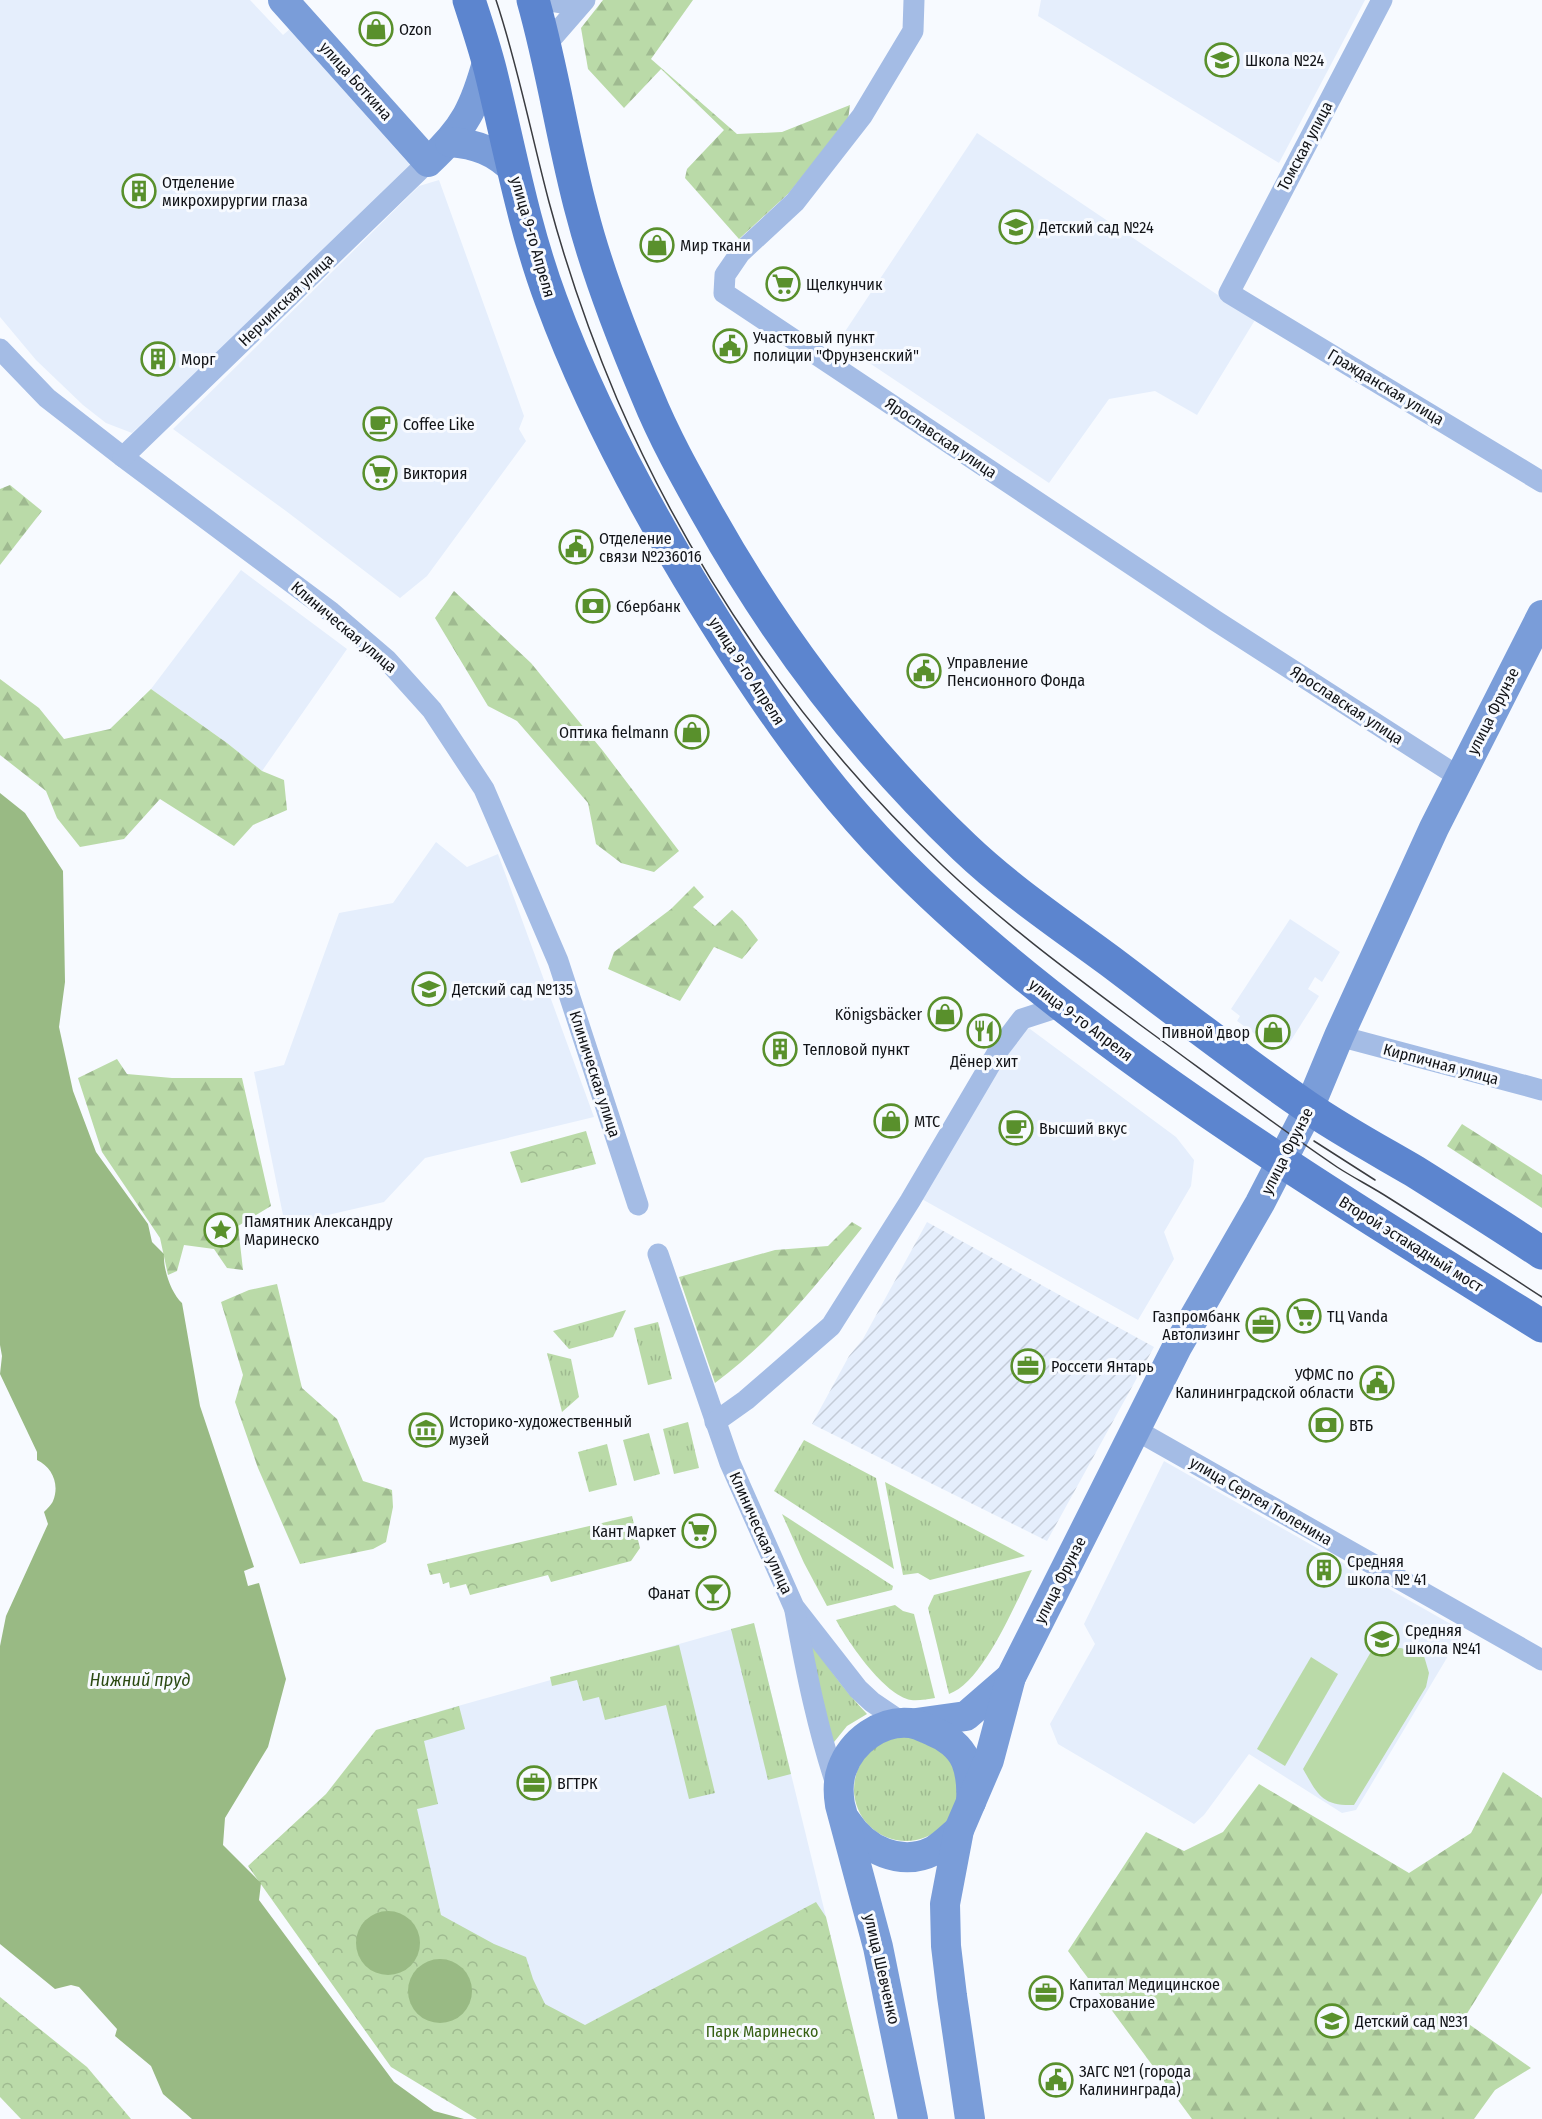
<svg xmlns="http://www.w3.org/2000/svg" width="1542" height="2119" viewBox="0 0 1542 2119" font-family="'Fira Sans Condensed',sans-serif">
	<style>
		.built { fill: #e5eefc }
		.industrial { fill: url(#industrial-furrows) }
		.grass { fill: url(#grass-tufts) }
		.forest { fill: url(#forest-firs) }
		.park { fill: url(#park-crowns) }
		.pitch { fill: #badaa8 }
		.water { fill: #99ba84 }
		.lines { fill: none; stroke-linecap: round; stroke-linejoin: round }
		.street { stroke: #a4bce5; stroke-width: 21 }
		.secondary { stroke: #7a9dd9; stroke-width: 30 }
		.primary { stroke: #5c85cf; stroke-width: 33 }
		.tram { stroke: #3a3c41; stroke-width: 1.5 }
		.labels { text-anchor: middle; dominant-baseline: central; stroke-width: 6; stroke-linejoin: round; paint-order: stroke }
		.poi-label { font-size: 16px; fill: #111317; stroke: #f7faff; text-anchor: start }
		.street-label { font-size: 16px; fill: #111317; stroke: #f7faff }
		.park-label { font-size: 16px; fill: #376014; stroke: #f7faff }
		.water-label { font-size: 18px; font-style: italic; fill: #2b4a12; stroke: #f7faff }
	</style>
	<defs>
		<pattern id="industrial-furrows" width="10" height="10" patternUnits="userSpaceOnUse" patternTransform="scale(1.5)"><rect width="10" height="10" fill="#e5eefc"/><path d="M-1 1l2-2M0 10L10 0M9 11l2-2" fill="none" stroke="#c3cbd7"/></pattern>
		<pattern id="grass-tufts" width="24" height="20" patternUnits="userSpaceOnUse" patternTransform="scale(1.5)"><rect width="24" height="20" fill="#badaa8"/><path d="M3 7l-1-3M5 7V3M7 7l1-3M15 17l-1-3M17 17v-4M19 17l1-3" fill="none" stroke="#9fba90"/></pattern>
		<pattern id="forest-firs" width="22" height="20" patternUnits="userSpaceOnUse" patternTransform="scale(1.5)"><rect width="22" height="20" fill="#badaa8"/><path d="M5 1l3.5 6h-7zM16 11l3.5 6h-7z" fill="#9fba90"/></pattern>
		<pattern id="park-crowns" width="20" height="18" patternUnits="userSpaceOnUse" patternTransform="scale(1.5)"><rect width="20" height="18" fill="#badaa8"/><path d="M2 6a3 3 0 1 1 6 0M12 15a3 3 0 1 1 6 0" fill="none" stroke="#9fba90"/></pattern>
	</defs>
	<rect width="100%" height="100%" fill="#f7faff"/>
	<!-- built -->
	<g class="built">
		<polygon points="0,0 250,0 283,35 291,28 412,164 257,315 132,433 106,423 83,405 36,360 0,317"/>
		<polygon points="1041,0 1365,0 1279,163 1038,16"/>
		<polygon points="977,133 1255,320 1197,415 1155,391 1109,399 1049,483 838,342"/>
		<polygon points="439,180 524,416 519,429 526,441 427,576 400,598 286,511 173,429 419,186"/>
		<polygon points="241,570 347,649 262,771 227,743 151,689"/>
		<polygon points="436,842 467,867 498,854 594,1117 425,1158 384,1202 285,1225 254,1072 284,1065 339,913 393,903"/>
		<polygon points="1290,919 1340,952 1322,982 1315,977 1308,989 1319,996 1288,1045 1264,1030 1259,1037 1237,1021 1240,1016 1231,1009"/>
		<polygon points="1026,1026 1176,1137 1194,1160 1191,1186 1164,1232 1174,1259 1138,1320 920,1198"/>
		<polygon points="1164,1461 1463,1631 1356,1810 1342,1813 1249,1754 1204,1815 1194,1824 1058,1744 1050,1724 1095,1644 1084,1624"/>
		<polygon points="754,1623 826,1917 495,2079 266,1869 440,1711"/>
	</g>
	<!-- industrial -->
	<polygon class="industrial" points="927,1222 1154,1347 1047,1541 812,1424 849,1356 863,1339"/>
	<!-- grass -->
	<g class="grass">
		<polygon points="626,1310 613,1337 569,1349 553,1331"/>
		<polygon points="658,1322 672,1379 648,1385 634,1328"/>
		<polygon points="547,1353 571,1359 579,1397 562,1412"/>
		<polygon points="688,1422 699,1468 674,1474 663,1429"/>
		<polygon points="649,1433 660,1474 634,1481 623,1440"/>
		<polygon points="804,1440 876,1478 894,1569 774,1491"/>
		<polygon points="607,1444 617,1485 589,1492 578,1452"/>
		<polygon points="885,1482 1025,1556 930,1580 918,1573 903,1575"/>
		<polygon points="782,1514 893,1586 892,1590 827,1606 804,1563"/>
		<path d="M1032,1570C1016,1602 983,1683 949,1694L928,1608L934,1595Z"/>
		<path d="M895,1605L903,1611L914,1614L935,1698C928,1699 918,1701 911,1700C884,1695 849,1643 836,1620Z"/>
		<polygon points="754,1623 791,1774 768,1780 731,1629"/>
		<path d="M803,1627C822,1659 841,1687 867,1714L847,1726L830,1747Z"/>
		<polygon points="679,1645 715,1793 689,1799 666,1705 605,1720 599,1697 583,1701 577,1680 552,1686 550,1677"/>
		<circle cx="906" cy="1789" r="52"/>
	</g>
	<!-- forest -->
	<g class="forest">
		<polygon points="603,0 693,0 651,59 737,134 782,132 850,105 848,120 789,193 739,239 685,178 687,169 724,130 661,69 624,108 588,69 581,28"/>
		<polygon points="10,485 42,511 0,565 0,489"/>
		<polygon points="454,591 531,663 603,751 679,851 654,872 621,863 596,844 588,803 517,721 488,706 435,618"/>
		<polygon points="0,679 39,708 64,739 110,729 151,689 227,743 262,771 284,780 287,810 253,825 234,846 160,799 124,839 80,847 57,818 46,791 0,755"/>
		<polygon points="694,886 704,897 693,907 715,926 732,910 742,919 758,940 742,959 714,947 680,1001 608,969 614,952 671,909"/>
		<polygon points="117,1059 127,1074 172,1078 242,1078 271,1206 238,1226 243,1270 227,1268 214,1249 184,1245 177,1271 168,1275 160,1238 102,1152 78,1078"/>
		<polygon points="1462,1124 1542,1175 1542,1208 1447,1146"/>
		<path d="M852,1222L862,1228C817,1284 773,1340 715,1383L679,1277L775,1250L828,1246Z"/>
		<polygon points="277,1284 302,1388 337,1419 363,1481 392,1490 393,1507 386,1542 373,1549 300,1564 258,1468 235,1402 243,1375 221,1302 249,1290"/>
		<polygon points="1503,1772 1542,1798 1542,1893 1463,2020 1531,2068 1495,2090 1474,2119 1192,2119 1068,1951 1146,1832 1184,1851 1223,1832 1259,1784 1409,1873 1471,1833"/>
	</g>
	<!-- park -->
	<g class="park">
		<polygon points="586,1131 596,1164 521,1183 510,1152"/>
		<polygon points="632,1516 640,1548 631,1561 551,1582 548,1575 470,1595 466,1584 450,1588 449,1582 443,1584 440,1573 430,1575 427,1564"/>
		<polygon points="459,1706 465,1729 424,1741 438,1804 417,1809 441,1915 494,1944 526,1957 533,1979 545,2004 585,2025 816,1902 826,1917 875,2119 477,2119 391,2067 248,1866 326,1794 376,1730"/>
		<polygon points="0,1997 87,2067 131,2119 21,2119 0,2097"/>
	</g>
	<!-- pitch -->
	<g class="pitch">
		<path d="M1401,1648L1424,1656L1429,1673L1426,1687L1354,1805C1322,1806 1318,1795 1303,1769L1372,1650Z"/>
		<polygon points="1311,1657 1338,1674 1285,1766 1257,1749"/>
	</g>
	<!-- water -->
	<g class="water">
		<path d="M0,793L25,813L63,871L65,982L59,1027L73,1091L96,1152L148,1224L152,1242L164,1254C163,1269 171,1293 182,1303L200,1406L254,1567L244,1571L248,1586L259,1583L286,1679L268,1747L225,1818L223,1845L261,1883L259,1900L394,2082L434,2111L464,2119H192L163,2094L151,2066L115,2036L117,2029L79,1987L71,1985L55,1989L0,1944V1646L6,1616L48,1524L44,1512C47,1509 52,1504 53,1501C60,1484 52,1467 37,1460V1452L0,1374L2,1356L0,1345Z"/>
		<circle cx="388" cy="1943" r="32"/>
		<circle cx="440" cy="1991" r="32"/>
	</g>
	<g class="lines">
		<!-- street -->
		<g class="street">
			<polyline points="544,0 561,3 581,0"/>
			<polyline points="914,0 913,31 862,116 795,202 740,253 725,275 724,293 1216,621 1459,777"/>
			<polyline points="1382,0 1229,293 1542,482"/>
			<polyline points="545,46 585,0"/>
			<polyline points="0,349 47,398 123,457 331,612 387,660 432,710 484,789 558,961 638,1205"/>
			<polyline points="123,457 428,162"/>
			<polyline points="1339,1036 1542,1090"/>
			<polyline points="658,1254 730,1463 794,1607 858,1689 872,1702 903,1723"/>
			<polyline points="715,1422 746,1400 831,1326 910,1201 1000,1048 1022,1019 1056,1008 1069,1011"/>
			<polyline points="1136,1430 1542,1660"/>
			<path d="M795,1611C806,1672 818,1731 838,1790"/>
		</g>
		<!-- secondary -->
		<g class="secondary">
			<path d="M283,0L428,162C465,128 475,107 488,59"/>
			<path d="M450,142C476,144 495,151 514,170"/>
			<polyline points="916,1723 966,1716 1011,1677"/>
			<path d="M847,1822C865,1850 901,1867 933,1851C942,1846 951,1837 959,1830"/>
			<path d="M913,2119L878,1947L840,1805C838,1793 838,1780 842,1769C852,1741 881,1720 910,1723C918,1724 925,1728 932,1731C946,1736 960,1747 966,1761C971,1774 972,1787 971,1802"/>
			<polyline points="970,2119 952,1996 946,1946 945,1904 959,1830 989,1760 1011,1677 1177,1347 1260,1203 1309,1108 1339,1036 1434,828 1542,615"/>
		</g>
		<!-- primary -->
		<g class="primary">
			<path d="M469,0C477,25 486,51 492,77C510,151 524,228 551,300C590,406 644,506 703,602C754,685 809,767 876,839C951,919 1037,988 1125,1053C1259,1151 1401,1238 1542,1326"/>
			<path d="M533,0C553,70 563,143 582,213C598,275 622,336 647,395C664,437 686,476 708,515C777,638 862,750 964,847C1009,890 1060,924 1110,961C1175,1010 1239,1060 1306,1106C1341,1130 1378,1150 1414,1171C1457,1198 1500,1225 1542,1253"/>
		</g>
		<!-- tram -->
		<g class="tram">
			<path d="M496,0C518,66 531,134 549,202C567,269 590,335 617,399C693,574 804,735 943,866C1004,924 1072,974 1139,1024C1205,1072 1269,1121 1337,1167C1354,1178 1372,1187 1389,1198C1440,1230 1491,1264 1542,1297"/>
			<polyline points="1314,1141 1375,1180"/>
		</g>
	</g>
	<!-- icons -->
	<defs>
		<g id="shop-ring" transform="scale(1.725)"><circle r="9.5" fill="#f7faff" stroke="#59902c" stroke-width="1.5"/><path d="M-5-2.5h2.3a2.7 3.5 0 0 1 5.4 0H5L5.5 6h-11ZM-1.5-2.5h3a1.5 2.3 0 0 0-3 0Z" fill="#59902c"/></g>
		<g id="school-ring" transform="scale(1.725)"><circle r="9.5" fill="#f7faff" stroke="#59902c" stroke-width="1.5"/><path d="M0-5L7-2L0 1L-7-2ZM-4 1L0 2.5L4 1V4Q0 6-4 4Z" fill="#59902c"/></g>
		<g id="building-ring" transform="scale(1.725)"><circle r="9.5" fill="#f7faff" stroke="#59902c" stroke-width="1.5"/><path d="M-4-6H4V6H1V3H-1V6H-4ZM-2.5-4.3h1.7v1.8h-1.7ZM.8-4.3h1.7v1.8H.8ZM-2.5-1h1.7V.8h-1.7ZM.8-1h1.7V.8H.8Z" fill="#59902c"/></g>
		<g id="supermarket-ring" transform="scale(1.725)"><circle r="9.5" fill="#f7faff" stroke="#59902c" stroke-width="1.5"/><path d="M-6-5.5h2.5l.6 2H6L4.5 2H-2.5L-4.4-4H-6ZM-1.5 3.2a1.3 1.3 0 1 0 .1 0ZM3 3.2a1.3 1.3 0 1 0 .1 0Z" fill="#59902c"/></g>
		<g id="civic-ring" transform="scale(1.725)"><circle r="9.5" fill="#f7faff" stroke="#59902c" stroke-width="1.5"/><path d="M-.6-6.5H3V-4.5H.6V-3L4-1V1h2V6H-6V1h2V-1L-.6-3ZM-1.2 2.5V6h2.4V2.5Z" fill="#59902c"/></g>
		<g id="cafe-ring" transform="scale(1.725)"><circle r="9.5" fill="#f7faff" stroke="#59902c" stroke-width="1.5"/><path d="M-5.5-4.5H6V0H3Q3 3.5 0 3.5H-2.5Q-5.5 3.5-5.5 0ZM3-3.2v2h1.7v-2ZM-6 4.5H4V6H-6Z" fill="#59902c"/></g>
		<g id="bank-ring" transform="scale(1.725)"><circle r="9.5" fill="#f7faff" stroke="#59902c" stroke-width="1.5"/><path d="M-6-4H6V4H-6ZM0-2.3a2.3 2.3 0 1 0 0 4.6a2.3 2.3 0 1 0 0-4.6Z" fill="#59902c"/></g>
		<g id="restaurant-ring" transform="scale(1.725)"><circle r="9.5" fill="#f7faff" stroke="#59902c" stroke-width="1.5"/><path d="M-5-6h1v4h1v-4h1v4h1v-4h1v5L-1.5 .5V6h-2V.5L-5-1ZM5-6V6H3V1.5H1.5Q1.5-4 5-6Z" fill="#59902c"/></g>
		<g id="sight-ring" transform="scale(1.725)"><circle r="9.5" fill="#f7faff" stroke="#59902c" stroke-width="1.5"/><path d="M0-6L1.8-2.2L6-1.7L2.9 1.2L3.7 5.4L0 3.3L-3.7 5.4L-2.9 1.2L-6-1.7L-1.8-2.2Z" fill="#59902c"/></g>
		<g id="office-ring" transform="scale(1.725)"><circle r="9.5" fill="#f7faff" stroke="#59902c" stroke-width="1.5"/><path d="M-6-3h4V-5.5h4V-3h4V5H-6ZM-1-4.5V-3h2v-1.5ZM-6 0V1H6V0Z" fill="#59902c"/></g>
		<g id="museum-ring" transform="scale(1.725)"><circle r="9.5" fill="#f7faff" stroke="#59902c" stroke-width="1.5"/><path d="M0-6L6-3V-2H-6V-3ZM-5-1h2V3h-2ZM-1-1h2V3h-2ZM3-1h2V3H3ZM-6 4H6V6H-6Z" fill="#59902c"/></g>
		<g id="bar-ring" transform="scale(1.725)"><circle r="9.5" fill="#f7faff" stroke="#59902c" stroke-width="1.5"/><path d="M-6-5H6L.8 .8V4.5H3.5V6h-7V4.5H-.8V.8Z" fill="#59902c"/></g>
	</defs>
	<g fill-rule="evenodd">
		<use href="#shop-ring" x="376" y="29"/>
		<use href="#school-ring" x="1222" y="60"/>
		<use href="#building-ring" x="139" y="191"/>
		<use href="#school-ring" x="1016" y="227"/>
		<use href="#shop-ring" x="657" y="245"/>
		<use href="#supermarket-ring" x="783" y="284"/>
		<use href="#civic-ring" x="730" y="346"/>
		<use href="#building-ring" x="158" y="359"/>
		<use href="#cafe-ring" x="380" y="424"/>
		<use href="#supermarket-ring" x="380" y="473"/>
		<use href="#civic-ring" x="576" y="547"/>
		<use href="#bank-ring" x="593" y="606"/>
		<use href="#civic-ring" x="924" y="671"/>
		<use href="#shop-ring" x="692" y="732"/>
		<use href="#school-ring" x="429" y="989"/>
		<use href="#shop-ring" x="945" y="1014"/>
		<use href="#restaurant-ring" x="984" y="1031"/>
		<use href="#shop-ring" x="1273" y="1032"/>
		<use href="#building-ring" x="780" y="1049"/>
		<use href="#shop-ring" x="891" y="1121"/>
		<use href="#cafe-ring" x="1016" y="1128"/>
		<use href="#sight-ring" x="221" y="1230"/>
		<use href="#supermarket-ring" x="1304" y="1316"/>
		<use href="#office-ring" x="1263" y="1325"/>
		<use href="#office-ring" x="1028" y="1366"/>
		<use href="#civic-ring" x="1377" y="1383"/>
		<use href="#bank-ring" x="1326" y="1425"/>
		<use href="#museum-ring" x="426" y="1430"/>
		<use href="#supermarket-ring" x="699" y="1531"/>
		<use href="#building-ring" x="1324" y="1570"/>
		<use href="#bar-ring" x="713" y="1593"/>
		<use href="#school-ring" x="1382" y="1639"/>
		<use href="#office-ring" x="534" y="1783"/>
		<use href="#office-ring" x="1046" y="1993"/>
		<use href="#school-ring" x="1332" y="2021"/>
		<use href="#civic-ring" x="1056" y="2080"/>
	</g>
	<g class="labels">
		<!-- poi labels -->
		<g class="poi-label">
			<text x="399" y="29">Ozon</text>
			<text x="1245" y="60">Школа №24</text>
			<text x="162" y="182">Отделение<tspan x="162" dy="18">микрохирургии глаза</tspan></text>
			<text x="1039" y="227">Детский сад №24</text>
			<text x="680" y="245">Мир ткани</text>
			<text x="806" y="284">Щелкунчик</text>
			<text x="753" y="337">Участковый пункт<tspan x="753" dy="18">полиции "Фрунзенский"</tspan></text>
			<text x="181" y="359">Морг</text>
			<text x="403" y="424">Coffee Like</text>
			<text x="403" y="473">Виктория</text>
			<text x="599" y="538">Отделение<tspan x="599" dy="18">связи №236016</tspan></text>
			<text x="616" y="606">Сбербанк</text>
			<text x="947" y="662">Управление<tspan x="947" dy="18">Пенсионного Фонда</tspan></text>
			<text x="669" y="732" text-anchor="end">Оптика fielmann</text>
			<text x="452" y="989">Детский сад №135</text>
			<text x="922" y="1014" text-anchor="end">Königsbäcker</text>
			<text x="1250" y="1032" text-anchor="end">Пивной двор</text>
			<text x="803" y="1049">Тепловой пункт</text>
			<text x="984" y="1061" text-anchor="middle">Дёнер хит</text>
			<text x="914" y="1121">МТС</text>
			<text x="1039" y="1128">Высший вкус</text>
			<text x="244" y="1221">Памятник Александру<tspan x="244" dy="18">Маринеско</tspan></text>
			<text x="1240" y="1316" text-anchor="end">Газпромбанк<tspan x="1240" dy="18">Автолизинг</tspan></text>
			<text x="1327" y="1316">ТЦ Vanda</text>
			<text x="1051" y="1366">Россети Янтарь</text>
			<text x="1354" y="1374" text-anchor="end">УФМС по<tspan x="1354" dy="18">Калининградской области</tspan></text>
			<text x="449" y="1421">Историко-художественный<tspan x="449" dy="18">музей</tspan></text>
			<text x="1349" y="1425">ВТБ</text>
			<text x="676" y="1531" text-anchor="end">Кант Маркет</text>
			<text x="1347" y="1561">Средняя<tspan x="1347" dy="18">школа № 41</tspan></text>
			<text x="690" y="1593" text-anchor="end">Фанат</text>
			<text x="1405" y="1630">Средняя<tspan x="1405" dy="18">школа №41</tspan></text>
			<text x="557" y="1783">ВГТРК</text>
			<text x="1069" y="1984">Капитал Медицинское<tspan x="1069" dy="18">Страхование</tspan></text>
			<text x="1355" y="2021">Детский сад №31</text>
			<text x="1079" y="2071">ЗАГС №1 (города<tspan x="1079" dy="18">Калининграда)</tspan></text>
		</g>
		<!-- street labels -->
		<g class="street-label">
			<text transform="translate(356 81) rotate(48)">улица Боткина</text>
			<text transform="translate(1305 146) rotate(-62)">Томская улица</text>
			<text transform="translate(533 237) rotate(74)">улица 9-го Апреля</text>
			<text transform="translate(286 300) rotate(-44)">Нерчинская улица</text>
			<text transform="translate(1386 387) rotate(31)">Гражданская улица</text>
			<text transform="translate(941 438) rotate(34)">Ярославская улица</text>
			<text transform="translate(344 627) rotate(40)">Клиническая улица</text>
			<text transform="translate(747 671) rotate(57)">улица 9-го Апреля</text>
			<text transform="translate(1347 705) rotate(33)">Ярославская улица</text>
			<text transform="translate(1493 711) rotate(-63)">улица Фрунзе</text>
			<text transform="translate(1081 1020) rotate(37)">улица 9-го Апреля</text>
			<text transform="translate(1441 1064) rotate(15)">Кирпичная улица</text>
			<text transform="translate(595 1074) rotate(72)">Клиническая улица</text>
			<text transform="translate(1287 1151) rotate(-63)">улица Фрунзе</text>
			<text transform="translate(1411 1244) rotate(32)">Второй эстакадный мост</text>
			<text transform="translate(1261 1501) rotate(30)">улица Сергея Тюленина</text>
			<text transform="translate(761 1533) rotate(66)">Клиническая улица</text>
			<text transform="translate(1060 1580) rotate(-63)">улица Фрунзе</text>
			<text transform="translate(882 1969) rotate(77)">улица Шевченко</text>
		</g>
		<!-- park labels -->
		<g class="park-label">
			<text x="762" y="2031">Парк Маринеско</text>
		</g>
		<!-- water labels -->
		<g class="water-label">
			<text x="140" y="1680">Нижний пруд</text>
		</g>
	</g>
</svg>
